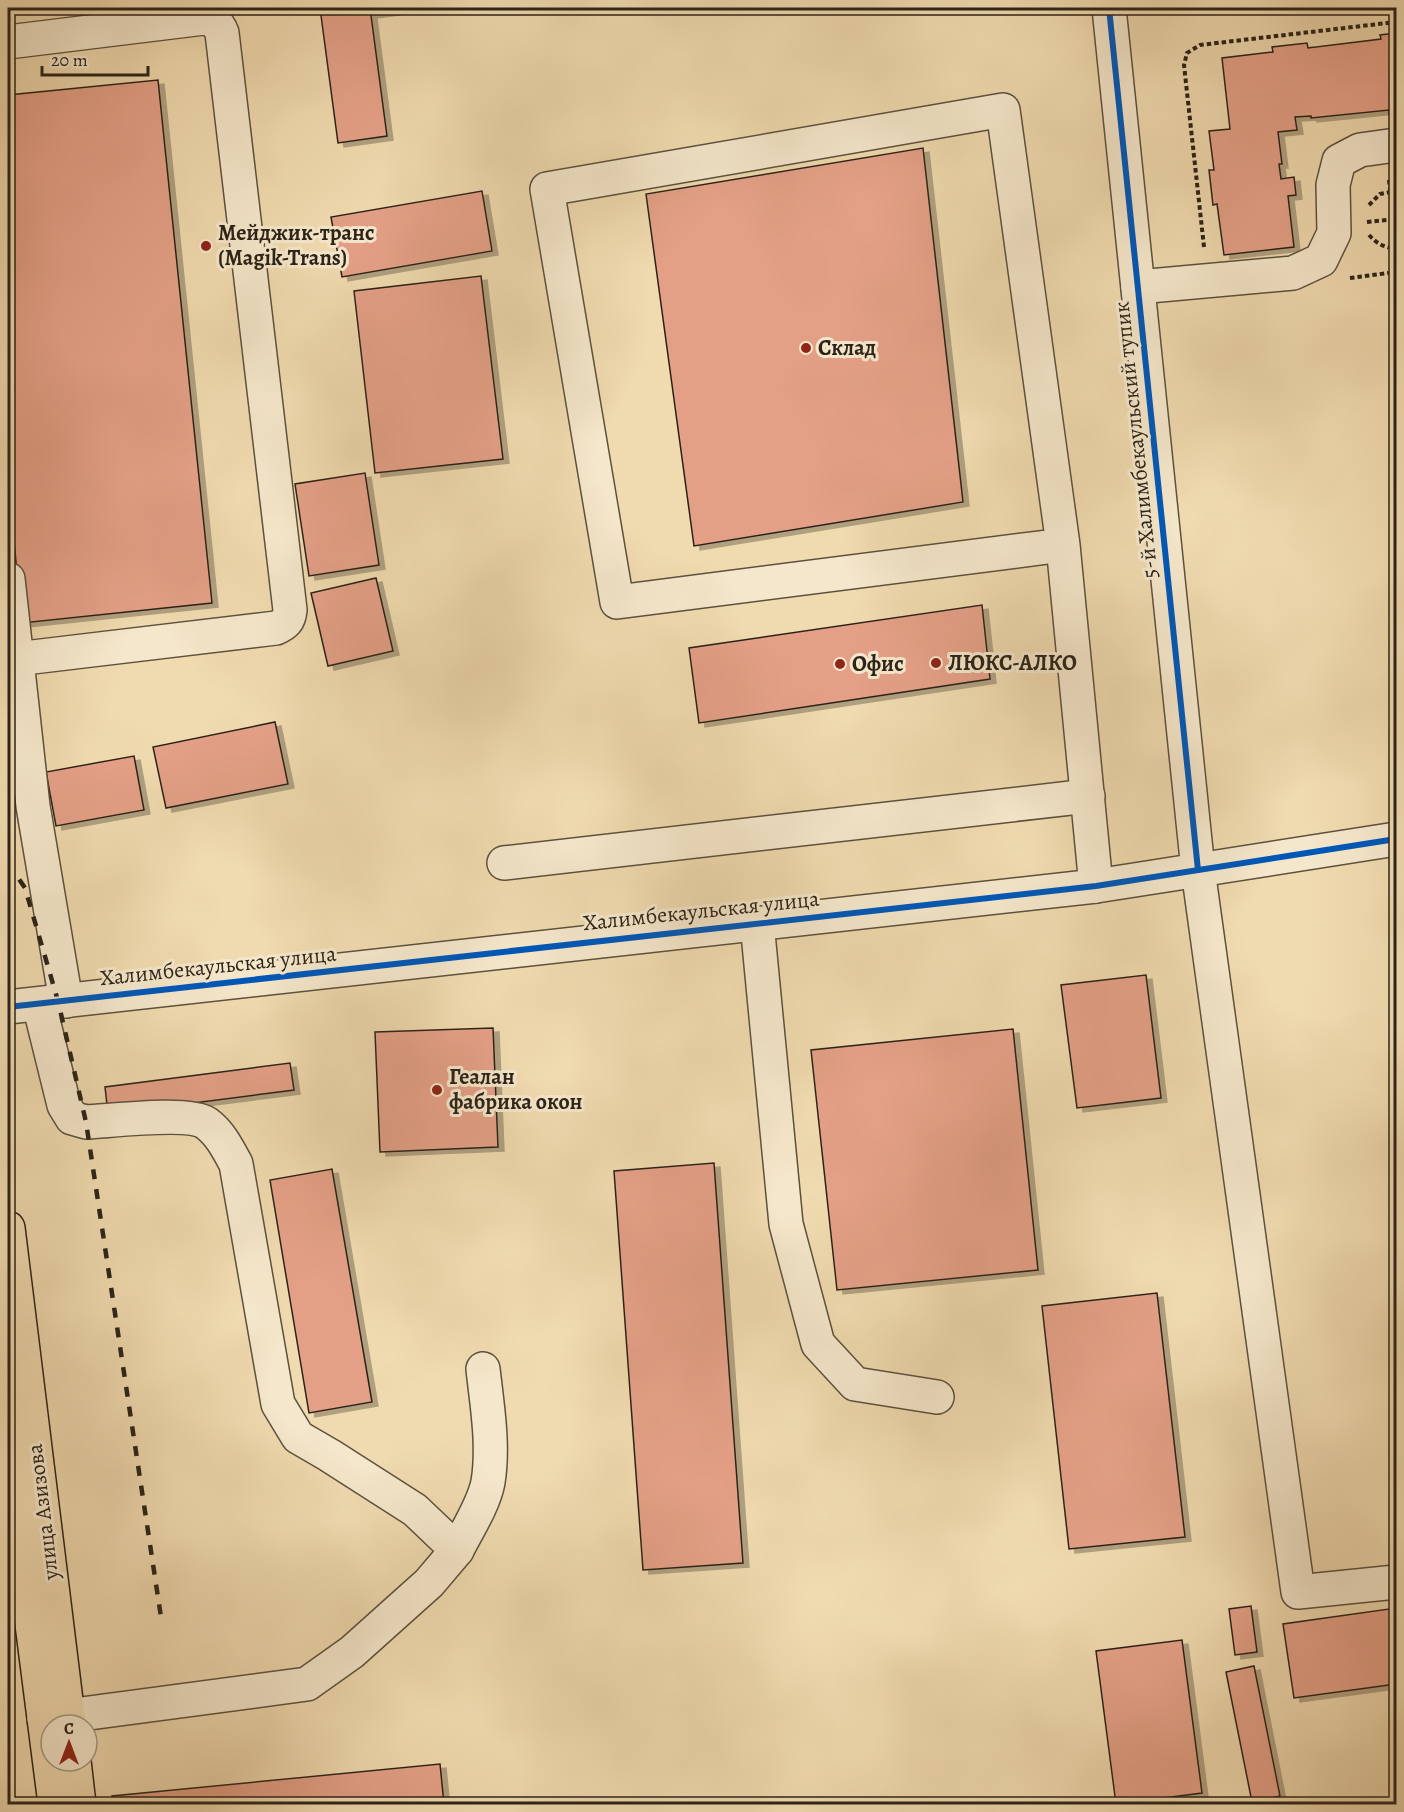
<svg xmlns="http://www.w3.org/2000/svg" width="1404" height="1812" font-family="Alegreya,serif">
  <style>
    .building { fill: #e4a087; stroke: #2b2318; stroke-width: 1.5; filter: url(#shadow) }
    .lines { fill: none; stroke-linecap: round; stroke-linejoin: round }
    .minor-casing { stroke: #5c513e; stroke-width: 36 }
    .major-casing { stroke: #2b2318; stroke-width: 36 }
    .path { stroke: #2b2318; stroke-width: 4; stroke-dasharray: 4.5 3; stroke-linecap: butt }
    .minor { stroke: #f5e7cb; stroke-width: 33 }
    .major { stroke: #f0daaf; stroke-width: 33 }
    .rail { stroke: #2b2318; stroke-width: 4.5; stroke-dasharray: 10 10; stroke-linecap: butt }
    .cycleway-casing { stroke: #f5e7cb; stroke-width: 10 }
    .cycleway { stroke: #0057b8; stroke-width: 6 }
    .poi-dot { fill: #8f2418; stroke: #f5e7cb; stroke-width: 2 }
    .labels { text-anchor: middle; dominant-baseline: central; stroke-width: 6; stroke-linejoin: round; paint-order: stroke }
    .poi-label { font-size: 22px; font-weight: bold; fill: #2b2318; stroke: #f5e7cb; text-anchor: start }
    .street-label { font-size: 22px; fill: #2b2318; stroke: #f5e7cb }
  </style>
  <defs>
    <filter id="shadow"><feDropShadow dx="6" dy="4" stdDeviation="0" flood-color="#0004"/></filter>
  </defs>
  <rect width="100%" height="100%" fill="#f0daaf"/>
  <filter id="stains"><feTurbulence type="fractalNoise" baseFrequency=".00333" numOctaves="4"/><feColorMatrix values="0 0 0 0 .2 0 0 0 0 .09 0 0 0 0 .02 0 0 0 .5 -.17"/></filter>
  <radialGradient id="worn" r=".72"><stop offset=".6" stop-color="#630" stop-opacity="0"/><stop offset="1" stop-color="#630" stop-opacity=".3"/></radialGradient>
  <!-- building -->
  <g class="building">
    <polygon points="320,8 370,8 387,136 338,143"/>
    <polygon points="370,8 416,8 371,14"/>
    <polygon points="1396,33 1396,119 1390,120 1389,110 1311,118 1311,116 1295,117 1297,130 1278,132 1282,164 1279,164 1281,179 1294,177 1296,195 1288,196 1294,247 1224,255 1217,204 1213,205 1209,170 1214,170 1209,131 1230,129 1222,58 1273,52 1272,47 1307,43 1308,48 1381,39 1380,35"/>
    <polygon points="158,80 212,603 22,623 8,480 8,95"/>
    <polygon points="923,148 963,502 694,546 646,194"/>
    <polygon points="482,191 492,251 342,277 331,217"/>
    <polygon points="481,276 503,459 375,473 354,291"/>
    <polygon points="365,473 379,565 309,576 295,484"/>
    <polygon points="376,578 393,651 328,666 311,593"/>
    <polygon points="982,605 990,679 699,723 689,648"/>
    <polygon points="275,722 288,784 166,808 153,747"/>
    <polygon points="134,756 144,810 56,826 46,772"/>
    <polygon points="1146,975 1161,1098 1077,1108 1061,985"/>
    <polygon points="493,1028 498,1147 380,1152 375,1032"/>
    <polygon points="1013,1029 1038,1270 837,1290 811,1050"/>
    <polygon points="290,1063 294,1090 108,1114 105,1087"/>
    <polygon points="714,1163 743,1563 643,1570 614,1171"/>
    <polygon points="332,1169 372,1402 309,1413 270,1180"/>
    <polygon points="1157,1293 1185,1537 1069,1549 1042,1306"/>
    <polygon points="1251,1606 1257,1652 1235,1655 1229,1609"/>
    <polygon points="1396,1608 1396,1684 1294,1698 1283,1624"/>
    <polygon points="1182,1640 1202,1793 1116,1804 1096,1651"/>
    <polygon points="1254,1666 1280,1796 1252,1802 1226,1672"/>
    <polygon points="440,1764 444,1804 113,1804 112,1796"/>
  </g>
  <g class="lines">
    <!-- minor casing -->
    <g class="minor-casing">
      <g id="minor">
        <polyline points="1109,8 1198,870 1298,1592 1396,1582"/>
        <path d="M8,42L204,18C214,20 218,23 222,33L290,610C289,621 285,624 276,628L16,659"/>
        <polyline points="1138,287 1293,273 1321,260 1334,233 1333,185 1339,161 1360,150 1396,145"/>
        <polyline points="1063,545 617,602 547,189 1003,110 1063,545 1096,886"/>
        <polyline points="8,579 33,806 66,1001"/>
        <polyline points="504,863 1088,796"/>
        <polyline points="757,923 786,1224 818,1344 855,1384 937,1397"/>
        <path d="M39,1004L64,1105L72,1118L86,1122C110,1121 188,1111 206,1123C220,1133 228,1149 236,1164L278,1404L298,1437L329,1455L415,1510L457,1550L429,1583L352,1652L307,1684L44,1719"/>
        <polyline points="8,1007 1096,886 1396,839"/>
        <path d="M457,1550C467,1530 484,1504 488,1482C494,1445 487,1405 483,1369"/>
      </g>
    </g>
    <!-- major casing -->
    <g class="major-casing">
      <g id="major">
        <polyline points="8,1228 69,1725"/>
        <polyline points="8,1436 55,1804"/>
        <polyline points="74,1761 79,1804"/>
      </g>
    </g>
    <!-- path -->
    <g class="path">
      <polyline points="1389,180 1396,241"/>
      <polyline points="1369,205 1380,194 1396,191"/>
      <polyline points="1367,222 1396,219"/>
      <path d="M1369,235C1377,244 1384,247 1396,249"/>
      <polyline points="1204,247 1184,65 1187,53 1200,45 1396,22"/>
      <polyline points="1350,278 1396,272"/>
    </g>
    <!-- minor -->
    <use href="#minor" class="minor"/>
    <!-- major -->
    <use href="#major" class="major"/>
    <!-- rail -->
    <polyline class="rail" points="8,863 25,888 58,1001 86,1122 161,1617"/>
    <!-- cycleway casing -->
    <g class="cycleway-casing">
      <g id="cycleway">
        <polyline points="1109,8 1198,870"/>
        <polyline points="8,1007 1096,886 1396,839"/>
      </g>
    </g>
    <!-- cycleway -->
    <use href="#cycleway" class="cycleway"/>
  </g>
  <!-- markers -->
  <g class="poi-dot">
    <circle cx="206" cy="246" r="6"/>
    <circle cx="806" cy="348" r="6"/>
    <circle cx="936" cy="663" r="6"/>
    <circle cx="840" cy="664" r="6"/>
    <circle cx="437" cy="1090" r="6"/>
  </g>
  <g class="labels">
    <!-- poi labels -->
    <g class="poi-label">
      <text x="218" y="233">Мейджик-транс<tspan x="218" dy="25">(Magik-Trans)</tspan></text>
      <text x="818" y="348">Склад</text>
      <text x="948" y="663">ЛЮКС-АЛКО</text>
      <text x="852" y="664">Офис</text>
      <text x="449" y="1077">Геалан<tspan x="449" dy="25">фабрика окон</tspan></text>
    </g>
    <!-- street labels -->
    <g class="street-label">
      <text transform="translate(1136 440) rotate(-96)">5-й Халимбекаульский тупик</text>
      <text transform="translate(701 911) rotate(-6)">Халимбекаульская улица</text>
      <text transform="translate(218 966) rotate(-6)">Халимбекаульская улица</text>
      <text transform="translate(43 1512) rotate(-97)">улица Азизова</text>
    </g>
  </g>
  <!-- margin -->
  <rect width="1404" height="1812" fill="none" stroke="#f0daaf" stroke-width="30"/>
  <rect x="9" y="9" width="1386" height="1794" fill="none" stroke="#2b2318" stroke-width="3"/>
  <rect x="15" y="15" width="1374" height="1782" fill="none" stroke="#2b2318" stroke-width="1.5"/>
  <!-- north arrow -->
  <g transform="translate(69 1743)"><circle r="28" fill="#f5e7cb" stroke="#a49983" stroke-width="1.5"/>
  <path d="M0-4.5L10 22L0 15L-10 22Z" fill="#8f2418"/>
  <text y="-9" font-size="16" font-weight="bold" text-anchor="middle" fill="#2b2318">С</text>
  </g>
  <!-- scale -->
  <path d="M42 66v9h106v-9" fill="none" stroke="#2b2318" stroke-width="3"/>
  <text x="51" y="66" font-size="18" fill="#2b2318" stroke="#f5e7cb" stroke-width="4.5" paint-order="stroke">20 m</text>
  <rect width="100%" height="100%" filter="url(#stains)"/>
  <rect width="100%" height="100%" fill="url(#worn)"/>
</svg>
